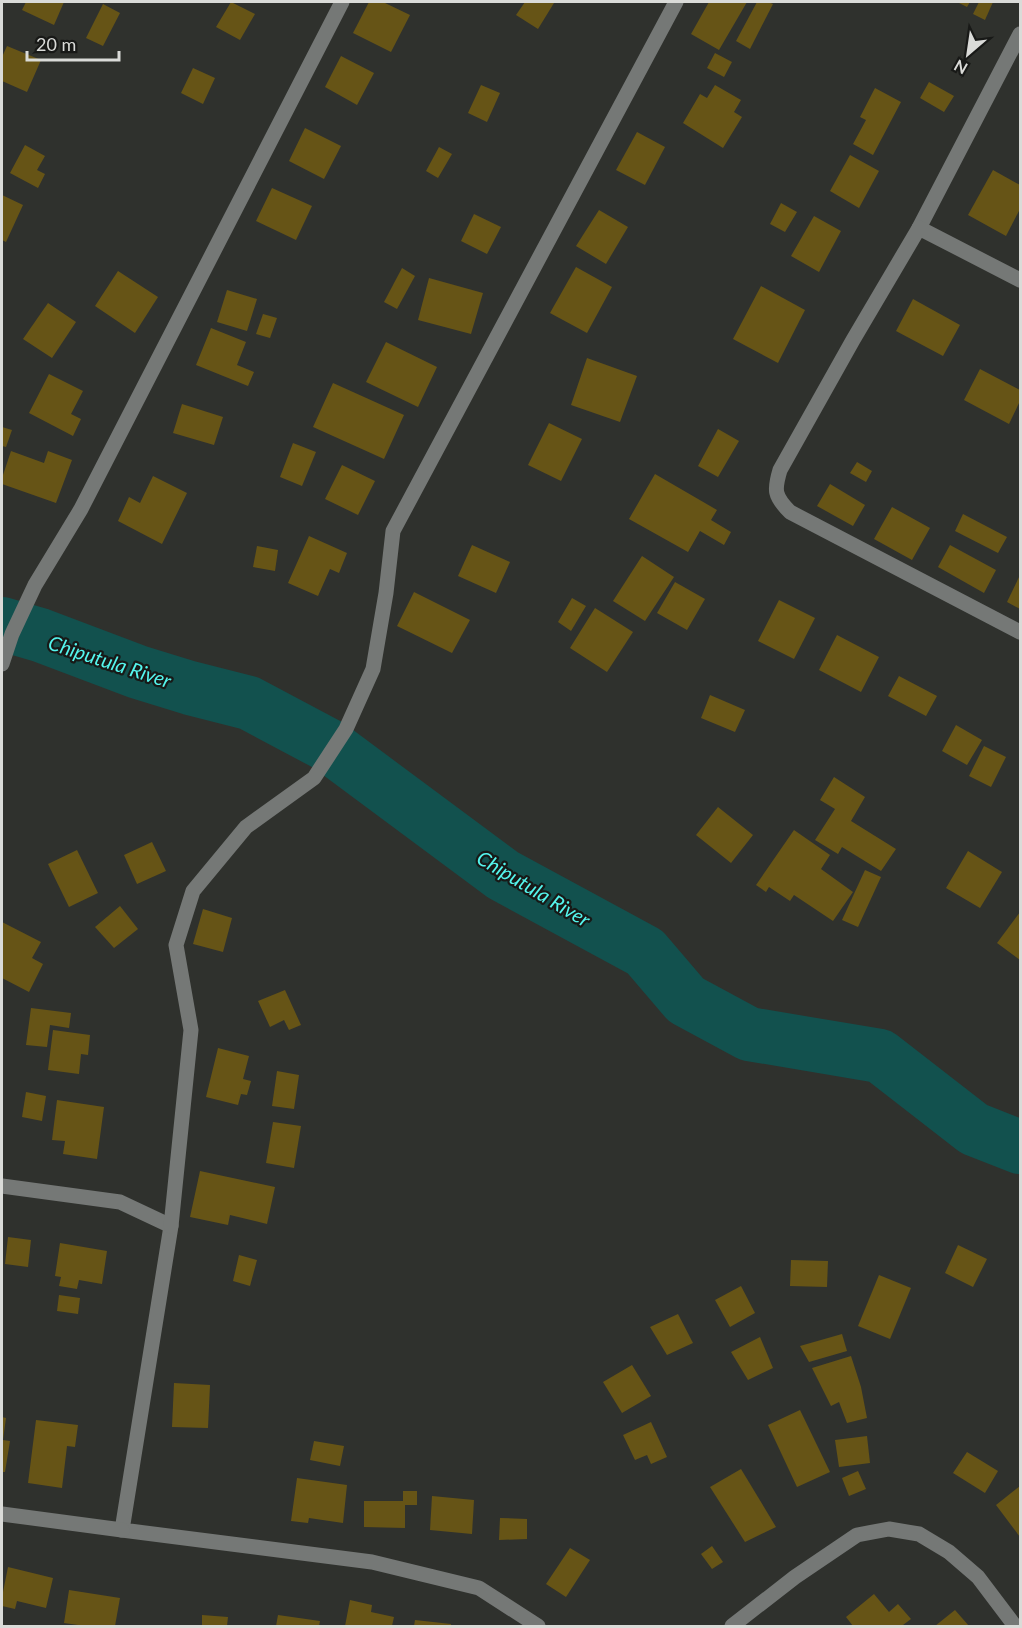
<svg xmlns="http://www.w3.org/2000/svg" width="1022" height="1628" font-family="Lato,sans-serif">
  <style>
    .lines { fill: none; stroke-linecap: round; stroke-linejoin: round }
    .river { stroke: #12514e; stroke-width: 54 }
    .building { fill: #665416 }
    .minor { stroke: #757876; stroke-width: 15 }
    .labels { text-anchor: middle; dominant-baseline: central; stroke-width: 4.5; stroke-linejoin: round; paint-order: stroke }
    .water-label { font-size: 20px; font-style: italic; fill: #54f5ed; stroke: #181917 }
  </style>
  <rect width="100%" height="100%" fill="#2f312d"/>
  <g class="lines">
    <!-- river -->
    <polyline class="river" points="2,624 40,635 138,672 190,688 249,703 328,745 503,875 645,952 686,1000 749,1034 880,1056 974,1129 1020,1147"/>
  </g>
  <!-- building -->
  <g class="building">
    <polygon points="26,2 64,2 54,25 22,10"/>
    <polygon points="231,2 255,14 240,40 216,27"/>
    <polygon points="369,2 383,2 410,15 391,52 353,33"/>
    <polygon points="525,2 552,2 554,3 538,29 516,15"/>
    <polygon points="709,2 747,2 719,50 691,34"/>
    <polygon points="757,2 768,2 773,4 750,49 736,41"/>
    <polygon points="957,2 970,2 967,7"/>
    <polygon points="979,2 993,2 985,20 973,14"/>
    <polygon points="103,4 120,13 103,46 86,38"/>
    <polygon points="7,46 41,60 27,92 2,81 2,57"/>
    <polygon points="715,53 732,62 724,77 707,68"/>
    <polygon points="341,56 374,73 357,105 325,87"/>
    <polygon points="193,68 215,78 203,104 181,93"/>
    <polygon points="929,82 954,96 944,112 920,98"/>
    <polygon points="481,85 500,93 487,122 468,113"/>
    <polygon points="715,85 741,100 734,112 742,117 723,148 683,123 700,94 707,98"/>
    <polygon points="875,88 901,102 873,155 853,144 866,120 860,117"/>
    <polygon points="305,128 341,146 324,179 289,161"/>
    <polygon points="637,132 665,147 645,185 616,170"/>
    <polygon points="25,145 45,156 37,170 45,174 38,188 10,173"/>
    <polygon points="439,147 452,154 438,178 426,171"/>
    <polygon points="850,155 879,171 859,208 830,191"/>
    <polygon points="993,170 1020,185 1020,209 1006,236 968,215"/>
    <polygon points="272,188 312,206 296,240 256,221"/>
    <polygon points="2,195 23,205 6,242 2,240"/>
    <polygon points="781,203 797,212 785,232 770,224"/>
    <polygon points="599,210 628,227 606,264 576,246"/>
    <polygon points="474,214 501,227 487,254 461,241"/>
    <polygon points="814,216 841,231 819,272 791,256"/>
    <polygon points="576,267 612,287 587,333 550,313"/>
    <polygon points="402,268 415,276 397,309 384,302"/>
    <polygon points="118,271 158,297 135,333 95,306"/>
    <polygon points="429,278 483,293 471,334 418,320"/>
    <polygon points="761,286 805,310 778,363 733,339"/>
    <polygon points="227,290 257,299 247,331 217,322"/>
    <polygon points="913,299 960,325 943,356 896,331"/>
    <polygon points="48,303 76,322 52,358 23,339"/>
    <polygon points="263,314 277,318 270,338 256,334"/>
    <polygon points="211,328 246,342 237,365 254,372 248,386 196,365"/>
    <polygon points="386,342 437,367 418,407 366,382"/>
    <polygon points="587,358 637,376 620,422 571,405"/>
    <polygon points="980,369 1020,390 1020,401 1009,424 964,400"/>
    <polygon points="49,374 83,391 71,414 81,419 73,436 29,413"/>
    <polygon points="333,383 404,415 384,459 313,427"/>
    <polygon points="182,404 223,417 214,445 173,433"/>
    <polygon points="549,423 582,439 561,481 528,465"/>
    <polygon points="2,427 12,430 6,447 2,446"/>
    <polygon points="718,429 739,441 718,477 698,466"/>
    <polygon points="293,443 316,452 302,486 280,477"/>
    <polygon points="11,451 44,463 48,451 72,460 56,503 2,484 2,478"/>
    <polygon points="857,462 872,471 866,482 850,473"/>
    <polygon points="342,465 375,481 358,515 325,499"/>
    <polygon points="655,474 717,510 711,520 731,532 724,545 700,531 688,552 629,519"/>
    <polygon points="153,476 187,493 162,544 118,521 129,497 140,503"/>
    <polygon points="830,484 865,505 853,526 817,506"/>
    <polygon points="892,507 930,528 912,560 874,539"/>
    <polygon points="963,514 1007,537 998,553 955,531"/>
    <polygon points="309,536 347,553 339,573 330,569 318,596 288,583"/>
    <polygon points="472,545 510,562 496,593 458,576"/>
    <polygon points="950,545 996,570 984,593 938,567"/>
    <polygon points="257,546 278,550 275,571 253,567"/>
    <polygon points="642,556 674,577 645,621 613,601"/>
    <polygon points="1020,575 1020,609 1007,602"/>
    <polygon points="675,582 705,599 687,630 657,613"/>
    <polygon points="414,592 470,620 452,653 397,626"/>
    <polygon points="572,598 586,606 571,631 558,622"/>
    <polygon points="779,600 815,618 794,659 758,641"/>
    <polygon points="595,608 633,632 607,672 570,648"/>
    <polygon points="837,635 879,657 861,692 819,670"/>
    <polygon points="899,676 937,696 926,716 888,696"/>
    <polygon points="710,695 745,710 735,732 701,718"/>
    <polygon points="956,725 982,740 967,765 942,751"/>
    <polygon points="984,746 1006,757 991,787 969,776"/>
    <polygon points="834,777 865,797 851,821 896,849 881,871 842,847 838,854 815,840 835,809 820,800"/>
    <polygon points="718,807 753,835 731,863 696,835"/>
    <polygon points="794,830 830,855 821,869 853,892 833,921 794,895 790,901 769,887 766,892 756,885"/>
    <polygon points="152,842 166,871 137,884 124,855"/>
    <polygon points="77,850 98,893 69,907 48,864"/>
    <polygon points="968,851 1002,872 980,908 946,888"/>
    <polygon points="865,870 881,877 858,927 842,920"/>
    <polygon points="120,906 138,929 114,948 95,927"/>
    <polygon points="203,909 232,918 223,952 193,944"/>
    <polygon points="1020,912 1020,960 997,943"/>
    <polygon points="2,922 41,942 32,958 43,964 29,992 2,978"/>
    <polygon points="285,990 301,1025 289,1030 284,1020 270,1027 258,1001"/>
    <polygon points="31,1008 71,1013 69,1028 50,1025 47,1047 26,1045"/>
    <polygon points="53,1030 90,1035 88,1055 81,1054 79,1074 48,1070"/>
    <polygon points="218,1048 249,1056 243,1079 251,1081 247,1095 241,1094 238,1105 206,1097"/>
    <polygon points="277,1071 299,1075 294,1109 272,1106"/>
    <polygon points="26,1092 46,1096 42,1121 22,1117"/>
    <polygon points="57,1100 104,1107 97,1159 63,1154 65,1141 52,1140"/>
    <polygon points="273,1122 301,1126 294,1168 266,1163"/>
    <polygon points="200,1171 275,1187 267,1224 230,1215 228,1225 190,1217"/>
    <polygon points="8,1237 31,1240 28,1267 5,1264"/>
    <polygon points="60,1243 107,1251 102,1284 79,1280 77,1289 59,1286 61,1277 55,1276"/>
    <polygon points="958,1245 987,1259 973,1287 945,1273"/>
    <polygon points="239,1255 257,1260 250,1286 233,1281"/>
    <polygon points="791,1260 828,1261 827,1287 790,1286"/>
    <polygon points="879,1275 911,1288 890,1339 858,1326"/>
    <polygon points="741,1286 755,1313 730,1327 715,1300"/>
    <polygon points="59,1295 80,1298 78,1314 57,1311"/>
    <polygon points="678,1314 693,1343 667,1355 650,1327"/>
    <polygon points="842,1334 847,1351 809,1362 800,1346"/>
    <polygon points="760,1337 773,1368 748,1380 731,1352"/>
    <polygon points="851,1356 861,1387 867,1418 847,1423 839,1402 831,1406 812,1368"/>
    <polygon points="632,1365 651,1396 622,1413 603,1382"/>
    <polygon points="174,1383 210,1385 208,1428 172,1427"/>
    <polygon points="800,1410 830,1472 797,1487 768,1425"/>
    <polygon points="2,1417 6,1418 3,1440 10,1441 5,1472 2,1472"/>
    <polygon points="36,1420 78,1425 75,1447 67,1446 62,1488 28,1483"/>
    <polygon points="651,1422 667,1457 651,1464 647,1455 635,1460 623,1435"/>
    <polygon points="867,1436 870,1463 839,1467 835,1440"/>
    <polygon points="314,1441 344,1446 340,1466 310,1460"/>
    <polygon points="967,1452 998,1471 985,1493 953,1473"/>
    <polygon points="741,1469 776,1527 745,1542 710,1487"/>
    <polygon points="858,1471 866,1489 849,1496 842,1478"/>
    <polygon points="297,1478 347,1485 343,1523 309,1518 308,1523 291,1521"/>
    <polygon points="1020,1486 1020,1537 996,1505"/>
    <polygon points="403,1491 417,1491 417,1505 405,1505 405,1528 364,1527 364,1501 403,1501"/>
    <polygon points="432,1496 474,1500 472,1534 430,1530"/>
    <polygon points="500,1518 527,1519 527,1539 499,1540"/>
    <polygon points="712,1546 723,1562 712,1569 701,1554"/>
    <polygon points="570,1548 590,1560 566,1597 546,1584"/>
    <polygon points="8,1567 53,1578 46,1608 17,1601 15,1609 2,1606 2,1597"/>
    <polygon points="69,1590 120,1598 115,1626 85,1626 64,1623"/>
    <polygon points="874,1594 889,1612 898,1604 911,1619 903,1625 904,1626 853,1626 846,1617"/>
    <polygon points="350,1600 372,1605 371,1612 394,1617 392,1626 345,1626"/>
    <polygon points="955,1610 969,1626 935,1626"/>
    <polygon points="202,1615 228,1617 227,1626 202,1626"/>
    <polygon points="278,1615 320,1621 319,1626 276,1626"/>
    <polygon points="415,1620 451,1624 451,1626 414,1626"/>
  </g>
  <g class="lines">
    <!-- minor -->
    <g class="minor">
      <polyline points="919,228 1020,34"/>
      <path d="M1020,280L919,228L853,340L780,470C774,490 774,496 790,512L1020,632"/>
      <polyline points="2,664 12,634 35,585 81,509 342,2"/>
      <polyline points="2,1186 120,1202 171,1226 122,1530 372,1562 479,1588 538,1626"/>
      <polyline points="171,1226 191,1030 176,945 193,891 246,827 314,778 346,729 373,669 386,593 393,531 676,2"/>
      <polyline points="2,1514 122,1530"/>
      <polyline points="732,1626 795,1577 857,1535 889,1529 919,1534 949,1552 978,1577 1015,1626"/>
    </g>
  </g>
  <g class="labels">
    <!-- water labels -->
    <g class="water-label">
      <text transform="translate(110 661) rotate(18)">Chiputula River</text>
      <text transform="translate(534 888) rotate(31)">Chiputula River</text>
    </g>
  </g>
  <!-- border -->
  <rect width="1022" height="1628" fill="none" stroke="#dadbd8" stroke-width="6"/>
  <!-- north arrow -->
  <g transform="translate(968 54) rotate(209)" stroke="#181917" stroke-width="4.5" paint-order="stroke">
  <path d="M0-4.5L10 22L0 15L-10 22Z" fill="#dadbd8"/>
  <text y="-9" font-size="16" font-weight="bold" text-anchor="middle" fill="#dadbd8">N</text>
  </g>
  <!-- scale -->
  <path d="M27 51v9h92v-9" fill="none" stroke="#dadbd8" stroke-width="3"/>
  <text x="36" y="51" font-size="18" fill="#dadbd8" stroke="#181917" stroke-width="4.5" paint-order="stroke">20 m</text>
</svg>
